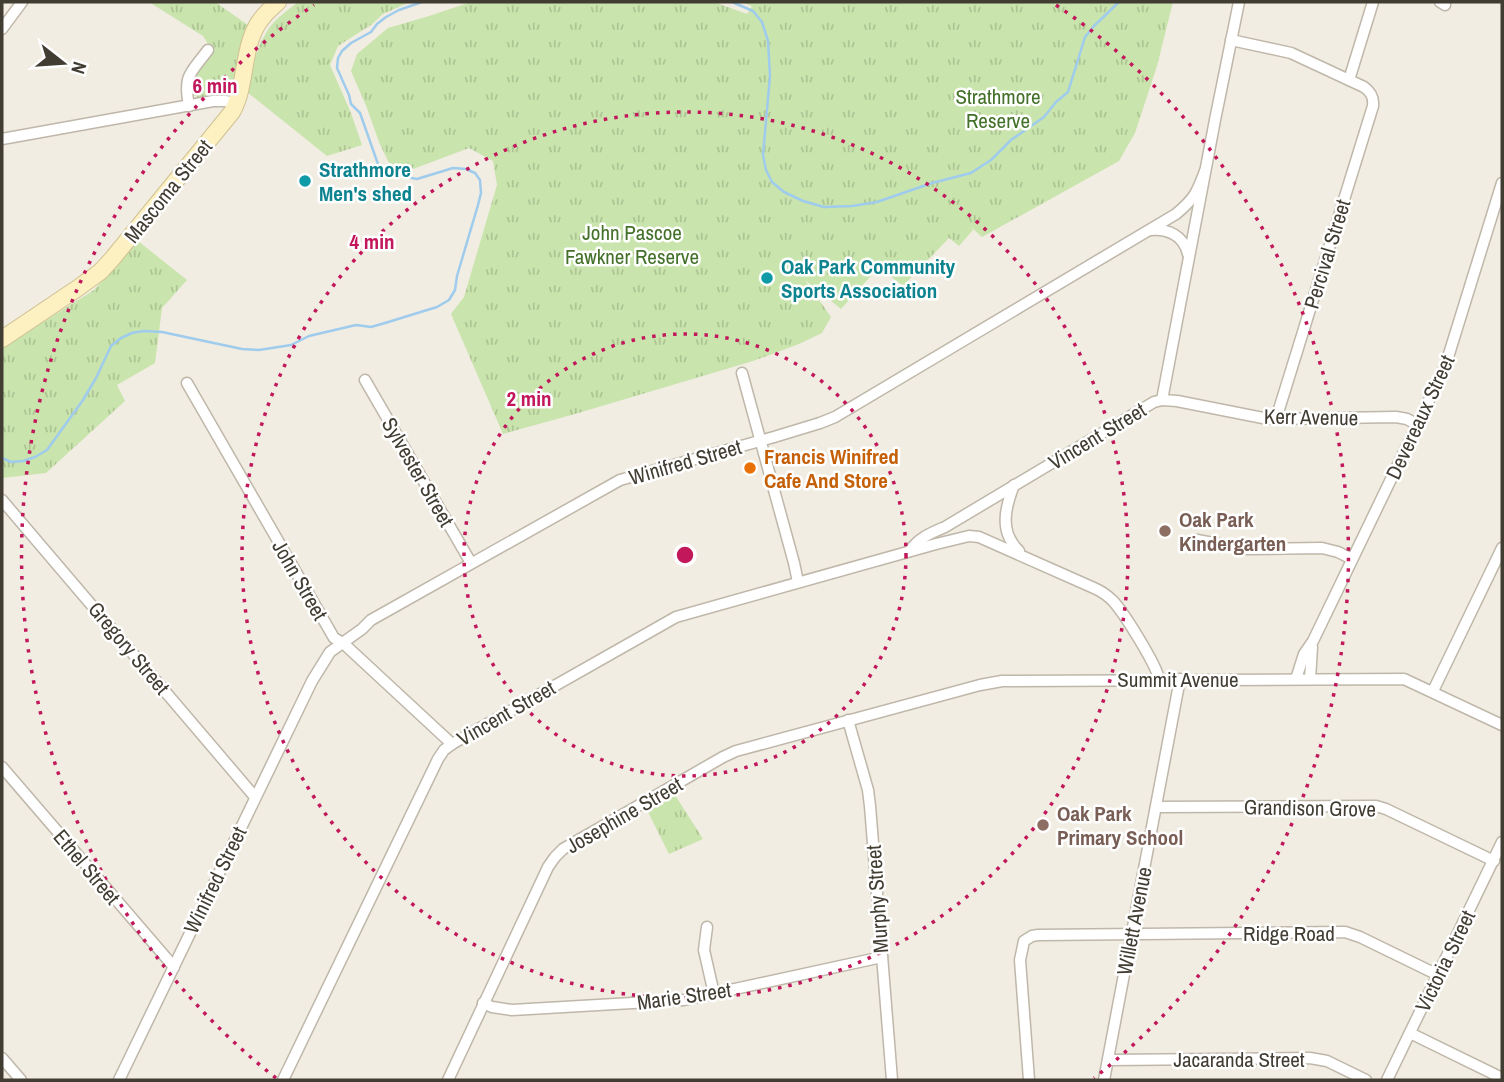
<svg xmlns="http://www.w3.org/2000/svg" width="1504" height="1082" font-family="'Archivo Narrow',sans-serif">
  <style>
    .park { fill: url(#park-tufts) }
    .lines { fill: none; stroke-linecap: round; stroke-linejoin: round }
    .stream { stroke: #9fcbed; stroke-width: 2.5 }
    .street-casing { stroke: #bfb7a9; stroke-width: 13 }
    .secondary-casing { stroke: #d0c193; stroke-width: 18 }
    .street { stroke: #fff; stroke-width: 10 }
    .secondary { stroke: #fdf0c1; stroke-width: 16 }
    .ring { fill: none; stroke: #c2185b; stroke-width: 3.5; stroke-dasharray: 3.5 7 }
    .culture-dot { fill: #0f9aa8; stroke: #fff; stroke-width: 2.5 }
    .food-dot { fill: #e8710a; stroke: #fff; stroke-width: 2.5 }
    .education-dot { fill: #8d6e63; stroke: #fff; stroke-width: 2.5 }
    .labels { text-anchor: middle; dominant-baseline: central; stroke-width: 5; stroke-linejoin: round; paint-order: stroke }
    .park-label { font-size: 21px; fill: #437129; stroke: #fff }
    .culture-label { font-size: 21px; font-weight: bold; fill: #0d838f; stroke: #fff; text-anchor: start }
    .street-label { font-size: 21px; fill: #423d33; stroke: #fff }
    .food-label { font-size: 21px; font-weight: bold; fill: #c56008; stroke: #fff; text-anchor: start }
    .education-label { font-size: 21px; font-weight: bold; fill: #785e54; stroke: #fff; text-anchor: start }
    .centre { fill: #c2185b; stroke: #fff; stroke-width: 3.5 }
    .ring-label { font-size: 21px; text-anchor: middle; font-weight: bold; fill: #c2185b; stroke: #fff; stroke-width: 5; stroke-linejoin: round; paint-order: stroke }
  </style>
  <defs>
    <pattern id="park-tufts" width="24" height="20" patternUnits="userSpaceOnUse" patternTransform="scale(1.75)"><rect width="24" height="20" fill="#c9e4ac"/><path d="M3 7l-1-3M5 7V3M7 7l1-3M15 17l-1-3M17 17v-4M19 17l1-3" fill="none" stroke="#aec494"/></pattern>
  </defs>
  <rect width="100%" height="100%" fill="#f1ede2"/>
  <!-- park -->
  <g class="park">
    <polygon points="149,2 215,2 248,25 236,81 233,87 225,93 200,98 193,95 190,91 191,80 212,50 203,36"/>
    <path d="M298,2H410L383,14L371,25L338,46L330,65L351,113L362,145L327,156L247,92C252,73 255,50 266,33C273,20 287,11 298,2Z"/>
    <polygon points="471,2 714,2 747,14 752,6 741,2 1173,2 1157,66 1135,133 1119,161 982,237 971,227 973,230 959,246 949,238 903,286 879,267 841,309 805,280 831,317 822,333 799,344 753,361 575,414 503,434 451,314 464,297 497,185 493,161 469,148 413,169 389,163 379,142 367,108 351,71 357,54 388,28 429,16"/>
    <polygon points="138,241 187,280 162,308 155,363 117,385 125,401 46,473 2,478 2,348 94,290"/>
    <polygon points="675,795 703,839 669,854 647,810"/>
  </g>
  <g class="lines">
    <!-- stream -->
    <g class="stream">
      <polyline points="732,2 753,11 762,22 768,41 770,76 763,155 766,170 772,182 784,192 803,201 824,207 852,206 877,202 932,183 971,173 991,160 1011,140 1044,117 1056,102 1068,92 1085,37 1094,26 1119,2"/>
      <polyline points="2,458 11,462 23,461 35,457 47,450 83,400 96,378 111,346 121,338 132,333 144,331 162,332 242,349 259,350 291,345 309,336 356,325 371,327 385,323 437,307 449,300 455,290 457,276 478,205 481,193 480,180 475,173 466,169 453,168 417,179 387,173 379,167 360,113 351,104 349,95 337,68 338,58 342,51 351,43 371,32 377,24 386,17 399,10 422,2"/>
    </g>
    <!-- street casing -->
    <g class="street-casing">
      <g id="street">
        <polyline points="1440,2 1445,5"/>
        <polyline points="2,29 22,2"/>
        <path d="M1231,40L1291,53L1364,87C1371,92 1374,97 1373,106L1276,419"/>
        <polyline points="1349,80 1373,2"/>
        <path d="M189,106C183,75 190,74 208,50"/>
        <polyline points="2,139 213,101 225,101 237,103"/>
        <path d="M1150,230C1168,228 1184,236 1188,254"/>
        <polyline points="742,373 794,563 798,582"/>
        <polyline points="365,380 471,563"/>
        <polyline points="187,383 334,638 343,643 452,744"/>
        <polyline points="1162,400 1215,120 1239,2"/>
        <path d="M1014,485C1005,508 999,532 1019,551"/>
        <polyline points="2,500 255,797"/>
        <polyline points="1197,540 1246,549 1322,548 1338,552 1352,559"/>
        <path d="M910,551C918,538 931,533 945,527L1154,402L1162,400L1177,401L1263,418L1276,419L1396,417L1407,419L1418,425"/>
        <polyline points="1296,679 1304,654 1313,641 1445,367 1502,183"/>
        <polyline points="1310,679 1312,647"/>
        <polyline points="1433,691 1502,548"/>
        <polyline points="848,720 868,790 870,806 892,1080"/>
        <polyline points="2,767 174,967"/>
        <polyline points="1156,807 1376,806 1386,809 1494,861"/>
        <polyline points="707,927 704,950 714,994"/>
        <polyline points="483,1003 492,1007 512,1010 684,1000 882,957"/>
        <polyline points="1410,1033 1502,1078"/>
        <polyline points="2,1058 21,1080"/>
        <polyline points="1108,1060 1310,1058 1327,1061 1366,1080"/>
        <path d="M119,1080L312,681L330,652L362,629L371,620L620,480L774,437L820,423L835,417L1176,214C1194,199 1197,193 1205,171"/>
        <path d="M283,1080L438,759L444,750L452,744L676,617L936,544L969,536L979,537L1094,588C1101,591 1107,595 1113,601C1124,613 1156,664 1159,679"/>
        <polyline points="448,1080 548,867 555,857 563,849 723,757 736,751 980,685 1002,681 1404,679 1502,725"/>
        <polyline points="1029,1080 1020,960 1024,941 1032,936 1038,935 1345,932 1360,937 1438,975"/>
        <polyline points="1104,1080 1180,679"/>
        <polyline points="1387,1080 1502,842"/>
      </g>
    </g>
    <!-- secondary casing -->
    <g class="secondary-casing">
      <path id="secondary" d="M2,339L75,290L100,272L112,259L232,112C246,87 242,57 254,31C259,19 269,10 278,2"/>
    </g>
    <!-- street -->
    <use href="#street" class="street"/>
    <!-- secondary -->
    <use href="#secondary" class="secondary"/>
  </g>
  <!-- distance rings -->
  <g class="ring">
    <circle cx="685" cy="555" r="221"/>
    <circle cx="685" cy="555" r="443"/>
    <path d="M276 1078A664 664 0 0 1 314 5M1056 5A664 664 0 0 1 1094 1078"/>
  </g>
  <!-- markers -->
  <g class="culture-dot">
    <circle cx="305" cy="181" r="7"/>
    <circle cx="767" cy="278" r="7"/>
  </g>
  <circle class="food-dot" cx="750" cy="468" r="7"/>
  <g class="education-dot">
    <circle cx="1165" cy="531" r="7"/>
    <circle cx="1043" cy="825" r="7"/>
  </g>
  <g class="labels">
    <!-- park labels -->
    <g class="park-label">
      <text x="998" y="96">Strathmore<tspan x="998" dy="24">Reserve</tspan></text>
      <text x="632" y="232">John Pascoe<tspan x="632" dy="24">Fawkner Reserve</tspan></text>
    </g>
    <!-- culture labels -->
    <g class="culture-label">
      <text x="319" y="169">Strathmore<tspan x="319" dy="24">Men's shed</tspan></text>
      <text x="781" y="266">Oak Park Community<tspan x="781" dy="24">Sports Association</tspan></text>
    </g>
    <!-- street labels -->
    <g class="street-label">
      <text transform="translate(168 191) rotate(-51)">Mascoma Street</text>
      <text transform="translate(1327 254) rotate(-73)">Percival Street</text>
      <text transform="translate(1311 417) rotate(1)">Kerr Avenue</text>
      <text transform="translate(1420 417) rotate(-65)">Devereaux Street</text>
      <text transform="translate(1097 436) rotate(-31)">Vincent Street</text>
      <text transform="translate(685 462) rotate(-16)">Winifred Street</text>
      <text transform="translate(418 472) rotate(60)">Sylvester Street</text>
      <text transform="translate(300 580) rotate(60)">John Street</text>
      <text transform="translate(129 648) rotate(50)">Gregory Street</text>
      <text x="1178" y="679">Summit Avenue</text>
      <text transform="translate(506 713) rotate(-30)">Vincent Street</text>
      <text transform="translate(1310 808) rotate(1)">Grandison Grove</text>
      <text transform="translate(624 815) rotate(-30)">Josephine Street</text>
      <text transform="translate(87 867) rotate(50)">Ethel Street</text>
      <text transform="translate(215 880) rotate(-64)">Winifred Street</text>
      <text transform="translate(877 899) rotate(-94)">Murphy Street</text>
      <text transform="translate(1134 921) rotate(-79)">Willett Avenue</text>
      <text x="1289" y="933">Ridge Road</text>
      <text transform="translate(1445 961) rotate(-64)">Victoria Street</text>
      <text transform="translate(684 996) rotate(-8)">Marie Street</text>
      <text x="1239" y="1059">Jacaranda Street</text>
    </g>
    <!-- food labels -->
    <g class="food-label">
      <text x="764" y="456">Francis Winifred<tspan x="764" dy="24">Cafe And Store</tspan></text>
    </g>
    <!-- education labels -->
    <g class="education-label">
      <text x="1179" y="519">Oak Park<tspan x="1179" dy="24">Kindergarten</tspan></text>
      <text x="1057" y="813">Oak Park<tspan x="1057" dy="24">Primary School</tspan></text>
    </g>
  </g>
  <circle cx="685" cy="555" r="10" class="centre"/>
  <g class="ring-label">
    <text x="215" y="93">6 min</text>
    <text x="372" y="249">4 min</text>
    <text x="529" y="406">2 min</text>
  </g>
  <!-- border -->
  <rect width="1504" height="1082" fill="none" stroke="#423d33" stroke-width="7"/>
  <!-- north arrow -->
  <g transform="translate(63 63) rotate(107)" stroke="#ffffff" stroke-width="5" paint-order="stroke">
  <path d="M0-5L12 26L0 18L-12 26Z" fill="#423d33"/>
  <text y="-10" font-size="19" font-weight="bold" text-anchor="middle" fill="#423d33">N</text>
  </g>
</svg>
